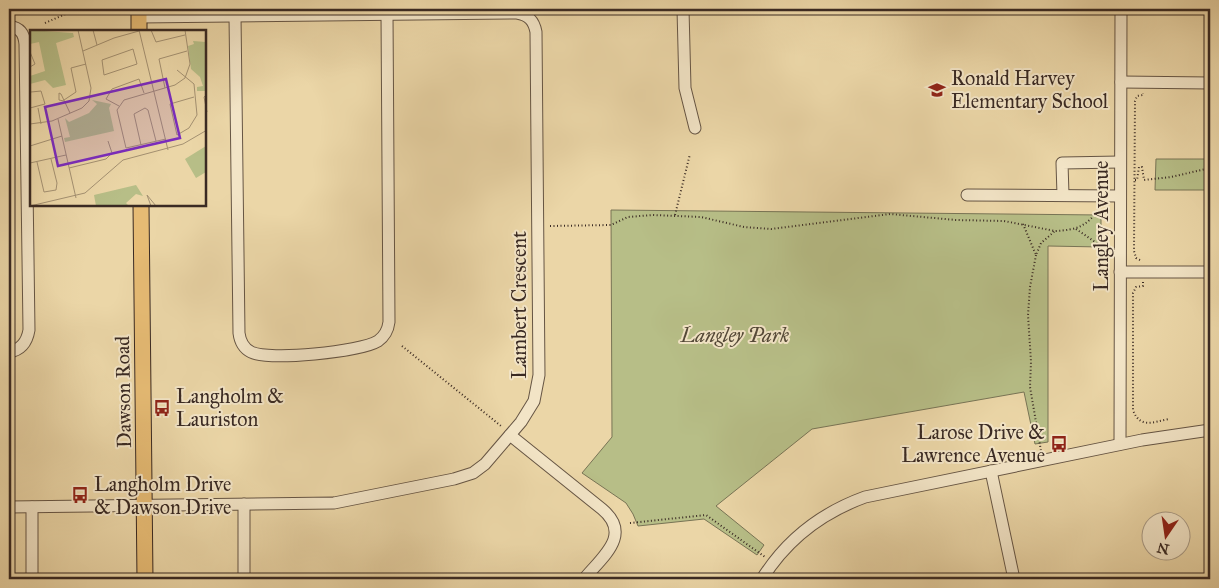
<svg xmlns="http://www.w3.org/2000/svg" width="1219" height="588" font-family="'IM FELL Great Primer',serif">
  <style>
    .green { fill: #b7be87; stroke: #787455 }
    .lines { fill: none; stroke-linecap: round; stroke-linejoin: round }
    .minor-casing { stroke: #654; stroke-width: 13 }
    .major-casing { stroke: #3a2a23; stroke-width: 17 }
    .path { stroke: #3a2a23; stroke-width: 2; stroke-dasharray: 1 2.5; stroke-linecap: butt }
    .minor { stroke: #f2e4c6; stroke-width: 11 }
    .major { stroke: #e6bb74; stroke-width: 15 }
    .labels { text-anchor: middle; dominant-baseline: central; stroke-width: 4; stroke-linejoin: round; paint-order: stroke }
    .poi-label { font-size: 20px; fill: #3a2a23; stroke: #f2e4c6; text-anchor: start }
    .street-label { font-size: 20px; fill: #3a2a23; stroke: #f2e4c6 }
    .park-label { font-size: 20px; font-style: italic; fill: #534837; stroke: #f2e4c6 }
    .inset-road { fill: none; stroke: #a49172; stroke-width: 1 }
    .view { fill: #7b2cbf; fill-opacity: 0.15; stroke: #7b2cbf; stroke-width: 2.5 }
    .inset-edge { fill: none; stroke: #3a2a23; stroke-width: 2.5 }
  </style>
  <rect width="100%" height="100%" fill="#ebd6a7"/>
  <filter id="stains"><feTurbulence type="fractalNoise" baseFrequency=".004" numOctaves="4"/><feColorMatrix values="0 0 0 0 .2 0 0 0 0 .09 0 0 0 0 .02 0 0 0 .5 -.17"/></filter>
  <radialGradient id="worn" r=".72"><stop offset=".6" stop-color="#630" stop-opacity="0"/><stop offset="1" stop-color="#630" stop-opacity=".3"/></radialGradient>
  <!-- green -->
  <g class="green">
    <polygon points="1156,159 1210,159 1210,190 1155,190"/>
    <polygon points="611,210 1101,215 1101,247 1048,246 1048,442 1035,444 1024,392 812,429 716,506 764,545 757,555 704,519 638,526 633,514 626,503 582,473 612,437"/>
  </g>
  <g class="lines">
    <!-- minor casing -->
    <g class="minor-casing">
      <g id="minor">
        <polyline points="683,9 685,88 695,128"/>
        <path d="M235,16L239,333C240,341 243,348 251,352C269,361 360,352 378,341C385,336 388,330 389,322L387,14"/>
        <path d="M9,26C20,28 24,33 25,44L29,330C27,342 21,350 9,352"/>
        <polyline points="1121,82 1210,83"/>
        <polyline points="967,195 1120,196"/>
        <polyline points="1063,195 1062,163 1120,162"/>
        <polyline points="1120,272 1210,272"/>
        <path d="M510,435L602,509C633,535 602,557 584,579"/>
        <polyline points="1120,444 1121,9"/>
        <polyline points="991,471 1014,579"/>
        <polyline points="244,504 244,579"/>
        <path d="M9,507L334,503L454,479L473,473L485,464L521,422L534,401L539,375L536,32C534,21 529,15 517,13L139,17"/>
        <polyline points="32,507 32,579"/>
        <path d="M762,579C787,539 821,513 865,497L1142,440L1210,430"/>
      </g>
    </g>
    <!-- major casing -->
    <g class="major-casing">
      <g id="major">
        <polyline points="139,9 139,31"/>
        <polyline points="141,205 145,579"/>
      </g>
    </g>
    <!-- path -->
    <g class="path">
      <polyline points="45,23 77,9"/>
      <polyline points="1135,180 1137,180 1139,167 1142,167 1144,180 1171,177 1210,168"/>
      <polyline points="675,215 690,154"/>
      <polyline points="1023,224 1036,255 1041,243 1055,231"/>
      <path d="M550,226L611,225L628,217L653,215L701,217L744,227L771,229L890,214L956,220L1004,221L1055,231C1077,230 1088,226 1100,207"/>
      <polyline points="1076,229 1098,244 1108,246"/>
      <polyline points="1036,255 1030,287 1028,315 1031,362 1030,387 1041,451"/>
      <polyline points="1140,260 1136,258 1134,251 1135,101 1137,96 1143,95 1143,93"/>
      <path d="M1143,282V286L1136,287L1133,293V410C1140,429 1153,422 1169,419"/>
      <polyline points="402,346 501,426"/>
      <polyline points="630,523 706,515 765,557"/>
    </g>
    <!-- minor -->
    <use href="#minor" class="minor"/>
    <!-- major -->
    <use href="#major" class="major"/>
  </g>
  <!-- icons -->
  <defs>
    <g id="school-bare" transform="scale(1.35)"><path d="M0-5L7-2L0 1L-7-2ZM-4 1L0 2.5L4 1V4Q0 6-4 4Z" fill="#8f2418" stroke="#f2e4c6" stroke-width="2.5" paint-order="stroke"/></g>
    <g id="bus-bare" transform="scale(1.35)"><path d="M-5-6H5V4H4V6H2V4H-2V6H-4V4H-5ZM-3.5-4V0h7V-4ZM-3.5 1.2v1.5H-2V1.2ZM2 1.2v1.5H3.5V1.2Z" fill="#8f2418" stroke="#f2e4c6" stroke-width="2.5" paint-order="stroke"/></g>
  </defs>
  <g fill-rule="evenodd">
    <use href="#school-bare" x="937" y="90"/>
    <use href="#bus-bare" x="162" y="408"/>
    <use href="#bus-bare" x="1059" y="444"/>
    <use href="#bus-bare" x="80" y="495"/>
  </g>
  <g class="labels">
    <!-- poi labels -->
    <g class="poi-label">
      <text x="951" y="78">Ronald Harvey<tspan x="951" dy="23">Elementary School</tspan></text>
      <text x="176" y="396">Langholm &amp;<tspan x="176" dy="23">Lauriston</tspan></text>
      <text x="1045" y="432" text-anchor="end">Larose Drive &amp;<tspan x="1045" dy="23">Lawrence Avenue</tspan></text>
      <text x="94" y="484">Langholm Drive<tspan x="94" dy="23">&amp; Dawson Drive</tspan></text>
    </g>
    <!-- street labels -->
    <g class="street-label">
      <text transform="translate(1101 226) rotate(-90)">Langley Avenue</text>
      <text transform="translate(519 305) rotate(-90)">Lambert Crescent</text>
      <text transform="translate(123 392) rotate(-91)">Dawson Road</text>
    </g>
    <!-- park labels -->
    <g class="park-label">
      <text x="735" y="335">Langley Park</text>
    </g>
  </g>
  <!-- overview -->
  <g transform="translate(30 30)">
    <rect width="176" height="176" fill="#ebd6a7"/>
    <path d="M0,0L43,3L44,7L26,13L36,55L23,58L15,50L0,54V46L15,41L9,12L0,14ZM163,11L176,12V61H167V57L173,56L170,47L161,39L158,16L164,14ZM62,70L81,74L79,78L84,101L35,112L34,108L40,107L35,88L39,92L59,83L67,74ZM176,116V142L166,148L155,129ZM106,155L113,166L106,164L96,173L99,176H66L64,165Z" fill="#b7be87"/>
    <path class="inset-road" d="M63,0L67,15M109,0L138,120M121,0L126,12L155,5M103,19L107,34L74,45L72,30ZM53,21L84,8L109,1M0,22L5,34L0,37M147,40L164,54L167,85L159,98L147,105L140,74L164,67M135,58L129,29L157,21M177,64L174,67L177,82M34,70L46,62L41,38L56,34M34,71L29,70V63L31,64L40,83M89,76L76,69L82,59L109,49L114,63M0,78L15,74L11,61L1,62M8,78L11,94M28,89L46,168M0,94L22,91L52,78L59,71L61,58L48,0M136,109L96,118L87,80L94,70L145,55L155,48L160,34L155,0M111,115L104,84L115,78L118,80L126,111M0,116L32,106M7,132L14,162L26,160L27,153L21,129M0,133L36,125M39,138L76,129L82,123L78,111M0,176L55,163L93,130L153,114L177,100M121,176L117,165L126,176"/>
    <path class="view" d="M136,49L150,108L28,136L15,77Z"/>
    <rect width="176" height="176" class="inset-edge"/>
  </g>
  <!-- margin -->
  <rect width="1219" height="588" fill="none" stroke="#ebd6a7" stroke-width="30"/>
  <rect x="10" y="10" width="1199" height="568" fill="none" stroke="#3a2a23" stroke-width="2.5"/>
  <rect x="15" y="15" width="1189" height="558" fill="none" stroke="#3a2a23"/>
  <!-- north arrow -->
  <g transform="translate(1166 536) rotate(193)"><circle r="24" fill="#f2e4c6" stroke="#a89a85"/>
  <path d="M0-4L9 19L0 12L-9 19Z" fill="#8f2418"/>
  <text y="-8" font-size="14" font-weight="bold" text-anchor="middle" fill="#3a2a23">N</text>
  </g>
  <rect width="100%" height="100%" filter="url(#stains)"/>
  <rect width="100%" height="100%" fill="url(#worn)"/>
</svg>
